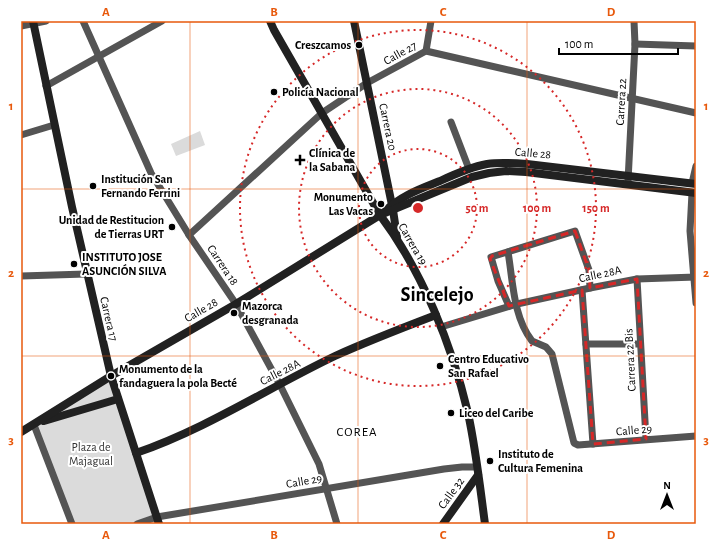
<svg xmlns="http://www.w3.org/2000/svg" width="717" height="545" font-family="'Alegreya Sans',sans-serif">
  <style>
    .green { fill: #dbdbdb }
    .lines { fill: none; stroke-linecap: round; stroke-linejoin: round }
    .street { stroke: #545454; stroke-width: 7 }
    .secondary { stroke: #212121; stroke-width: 8 }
    .marked { fill: none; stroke: #d62828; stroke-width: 3; stroke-dasharray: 8 5; stroke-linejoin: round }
    .grid { fill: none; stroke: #e8590c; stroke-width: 1; stroke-opacity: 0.55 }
    .ring { fill: none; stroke: #d62828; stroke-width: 2; stroke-dasharray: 2 4 }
    .poi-dot { fill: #000; stroke: #fff; stroke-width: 1.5 }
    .labels { text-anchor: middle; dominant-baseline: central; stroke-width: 4; stroke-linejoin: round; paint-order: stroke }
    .poi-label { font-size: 12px; font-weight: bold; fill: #000; stroke: #fff; text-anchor: start }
    .street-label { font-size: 12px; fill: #000; stroke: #fff }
    .park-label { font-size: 12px; fill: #323232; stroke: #fff }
    .neighbourhood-label { font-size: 13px; letter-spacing: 1px; fill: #000; stroke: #fff }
    .town-label { font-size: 20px; font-weight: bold; fill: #000; stroke: #fff }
    .centre { fill: #d62828; stroke: #fff; stroke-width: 2 }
    .ring-label { font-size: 12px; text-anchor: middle; font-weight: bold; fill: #d62828; stroke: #fff; stroke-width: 4; stroke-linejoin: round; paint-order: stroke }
    .neatline { fill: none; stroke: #e8590c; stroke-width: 1.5 }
    .grid-label { font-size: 13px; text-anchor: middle; font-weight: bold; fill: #e8590c }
  </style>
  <rect width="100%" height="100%" fill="#fff"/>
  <!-- green -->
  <g class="green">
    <polygon points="200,131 205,145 176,156 171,144"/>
    <polygon points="111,376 157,517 137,524 72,524 34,425"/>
  </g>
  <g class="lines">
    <!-- street -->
    <g class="street">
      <polyline points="83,21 151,173 189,235 236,304 280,385 319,464 337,524"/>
      <polyline points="21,26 46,21"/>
      <polyline points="635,44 696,46"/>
      <polyline points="426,51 431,21"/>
      <polyline points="46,86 162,21"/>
      <polyline points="451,122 469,169"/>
      <polyline points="21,135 54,125"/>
      <polyline points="628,181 635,44 634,21"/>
      <polyline points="692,183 696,166"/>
      <polyline points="692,193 690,231 696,303"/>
      <polyline points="189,235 322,113 367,83 426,51 696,113"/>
      <path d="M508,252C513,281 513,317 532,341L546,347L552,354L574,443L578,445L696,436"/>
      <polyline points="21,276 86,274"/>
      <polyline points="637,279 646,439"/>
      <polyline points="582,290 593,444"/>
      <polyline points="509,306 498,281 491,257 575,231 589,270 590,288"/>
      <polyline points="441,327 517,304 590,288 637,279 696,277"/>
      <polyline points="586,344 640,344"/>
      <polyline points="34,425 72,524"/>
      <polyline points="137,524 157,517 444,469 462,467 477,467"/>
    </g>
    <!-- secondary -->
    <g class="secondary">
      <polyline points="33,21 72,207 111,376 159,524"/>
      <path d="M270,21L274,30L380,215C422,271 452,345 468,413C476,450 480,487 485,524"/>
      <polyline points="354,21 393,210 397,237"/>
      <path d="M384,212C400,196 420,189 440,181C455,174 471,167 487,164C500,162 514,163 527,164L696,184"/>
      <polyline points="44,421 118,399"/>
      <polyline points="21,432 111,376 236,304 380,215 472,177 489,173 506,171 526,172 696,193"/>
      <path d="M136,453C206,429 268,388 335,356C368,341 402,328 436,315"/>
      <polyline points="443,524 478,475"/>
    </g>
  </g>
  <!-- marked area -->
  <path class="marked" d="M575,231L589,270L590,288L637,279L646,439L593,444L582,290L509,306L490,259L492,256Z"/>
  <!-- grid -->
  <path class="grid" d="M190,21V524M358,21V524M527,21V524M21,189H696M21,356H696"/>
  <!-- distance rings -->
  <g class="ring">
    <circle cx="418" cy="208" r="59"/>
    <circle cx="418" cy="208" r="119"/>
    <circle cx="418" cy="208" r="178"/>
  </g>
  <!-- markers -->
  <g class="poi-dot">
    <circle cx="359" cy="45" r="4"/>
    <circle cx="274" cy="92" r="4"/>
    <path d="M298 154h4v4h4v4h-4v4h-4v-4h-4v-4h4z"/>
    <circle cx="93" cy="186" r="4"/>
    <circle cx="381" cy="204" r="4"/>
    <circle cx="172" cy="227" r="4"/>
    <circle cx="74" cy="264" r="4"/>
    <circle cx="234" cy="313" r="4"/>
    <circle cx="440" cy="366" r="4"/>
    <circle cx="111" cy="376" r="4"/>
    <circle cx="451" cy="413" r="4"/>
    <circle cx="490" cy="461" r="4"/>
  </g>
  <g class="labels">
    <!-- poi labels -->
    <g class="poi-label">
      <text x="351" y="45" text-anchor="end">Creszcamos</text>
      <text x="282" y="92">Policía Nacional</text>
      <text x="309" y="153">Clínica de<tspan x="309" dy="14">la Sabana</tspan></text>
      <text x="101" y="179">Institución San<tspan x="101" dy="14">Fernando Ferrini</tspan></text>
      <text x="373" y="197" text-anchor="end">Monumento<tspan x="373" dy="14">Las Vacas</tspan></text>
      <text x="164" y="220" text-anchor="end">Unidad de Restitucion<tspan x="164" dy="14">de Tierras URT</tspan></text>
      <text x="82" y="257">INSTITUTO JOSE<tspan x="82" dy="14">ASUNCIÓN SILVA</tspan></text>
      <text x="242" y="306">Mazorca<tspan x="242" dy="14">desgranada</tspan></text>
      <text x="448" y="359">Centro Educativo<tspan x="448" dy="14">San Rafael</tspan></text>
      <text x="119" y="369">Monumento de la<tspan x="119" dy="14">fandaguera la pola Becté</tspan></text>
      <text x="459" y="413">Liceo del Caribe</text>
      <text x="498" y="454">Instituto de<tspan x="498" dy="14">Cultura Femenina</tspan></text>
    </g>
    <!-- street labels -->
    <g class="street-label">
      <text transform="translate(400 53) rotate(-29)">Calle 27</text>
      <text transform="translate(621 102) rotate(-87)">Carrera 22</text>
      <text transform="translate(388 127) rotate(78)">Carrera 20</text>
      <text transform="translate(533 153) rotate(5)">Calle 28</text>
      <text transform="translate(413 244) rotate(60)">Carrera 19</text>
      <text transform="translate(223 265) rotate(56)">Carrera 18</text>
      <text transform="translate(600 274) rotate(-12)">Calle 28A</text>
      <text transform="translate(201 310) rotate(-30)">Calle 28</text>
      <text transform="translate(109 319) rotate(77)">Carrera 17</text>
      <text transform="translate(630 360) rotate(-93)">Carrera 22 Bis</text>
      <text transform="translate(280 372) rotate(-27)">Calle 28A</text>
      <text transform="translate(634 430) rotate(-5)">Calle 29</text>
      <text transform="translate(304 481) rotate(-10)">Calle 29</text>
      <text transform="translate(451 493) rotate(-54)">Calle 32</text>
    </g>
    <!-- park labels -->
    <g class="park-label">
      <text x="91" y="447">Plaza de<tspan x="91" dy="14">Majagual</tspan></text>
    </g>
    <!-- neighbourhood labels -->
    <g class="neighbourhood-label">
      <text x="357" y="432">COREA</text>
    </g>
    <!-- town labels -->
    <g class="town-label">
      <text x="437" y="295">Sincelejo</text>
    </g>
  </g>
  <circle cx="418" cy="208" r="6" class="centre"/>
  <g class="ring-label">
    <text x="477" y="212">50 m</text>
    <text x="537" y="212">100 m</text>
    <text x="596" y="212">150 m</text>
  </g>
  <!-- border -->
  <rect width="717" height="545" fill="none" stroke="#ffffff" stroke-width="44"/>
  <!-- north arrow -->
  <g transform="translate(667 495)" stroke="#ffffff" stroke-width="3" paint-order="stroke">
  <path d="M0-3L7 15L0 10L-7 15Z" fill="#000000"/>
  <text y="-6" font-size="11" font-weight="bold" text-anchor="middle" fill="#000000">N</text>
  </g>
  <!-- scale -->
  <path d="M559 48v6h119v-6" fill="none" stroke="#000000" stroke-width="2"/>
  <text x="565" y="48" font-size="12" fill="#000000" stroke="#ffffff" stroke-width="3" paint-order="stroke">100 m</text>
  <rect x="22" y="22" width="673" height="501" class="neatline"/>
  <g class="grid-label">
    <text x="106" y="16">A</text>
    <text x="274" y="16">B</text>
    <text x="443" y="16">C</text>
    <text x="611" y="16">D</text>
    <text x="11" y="110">1</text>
    <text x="706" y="110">1</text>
    <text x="11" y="277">2</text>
    <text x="706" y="277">2</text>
    <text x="11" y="444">3</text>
    <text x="706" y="444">3</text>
    <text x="106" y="539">A</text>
    <text x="274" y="539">B</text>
    <text x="443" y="539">C</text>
    <text x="611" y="539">D</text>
  </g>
</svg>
